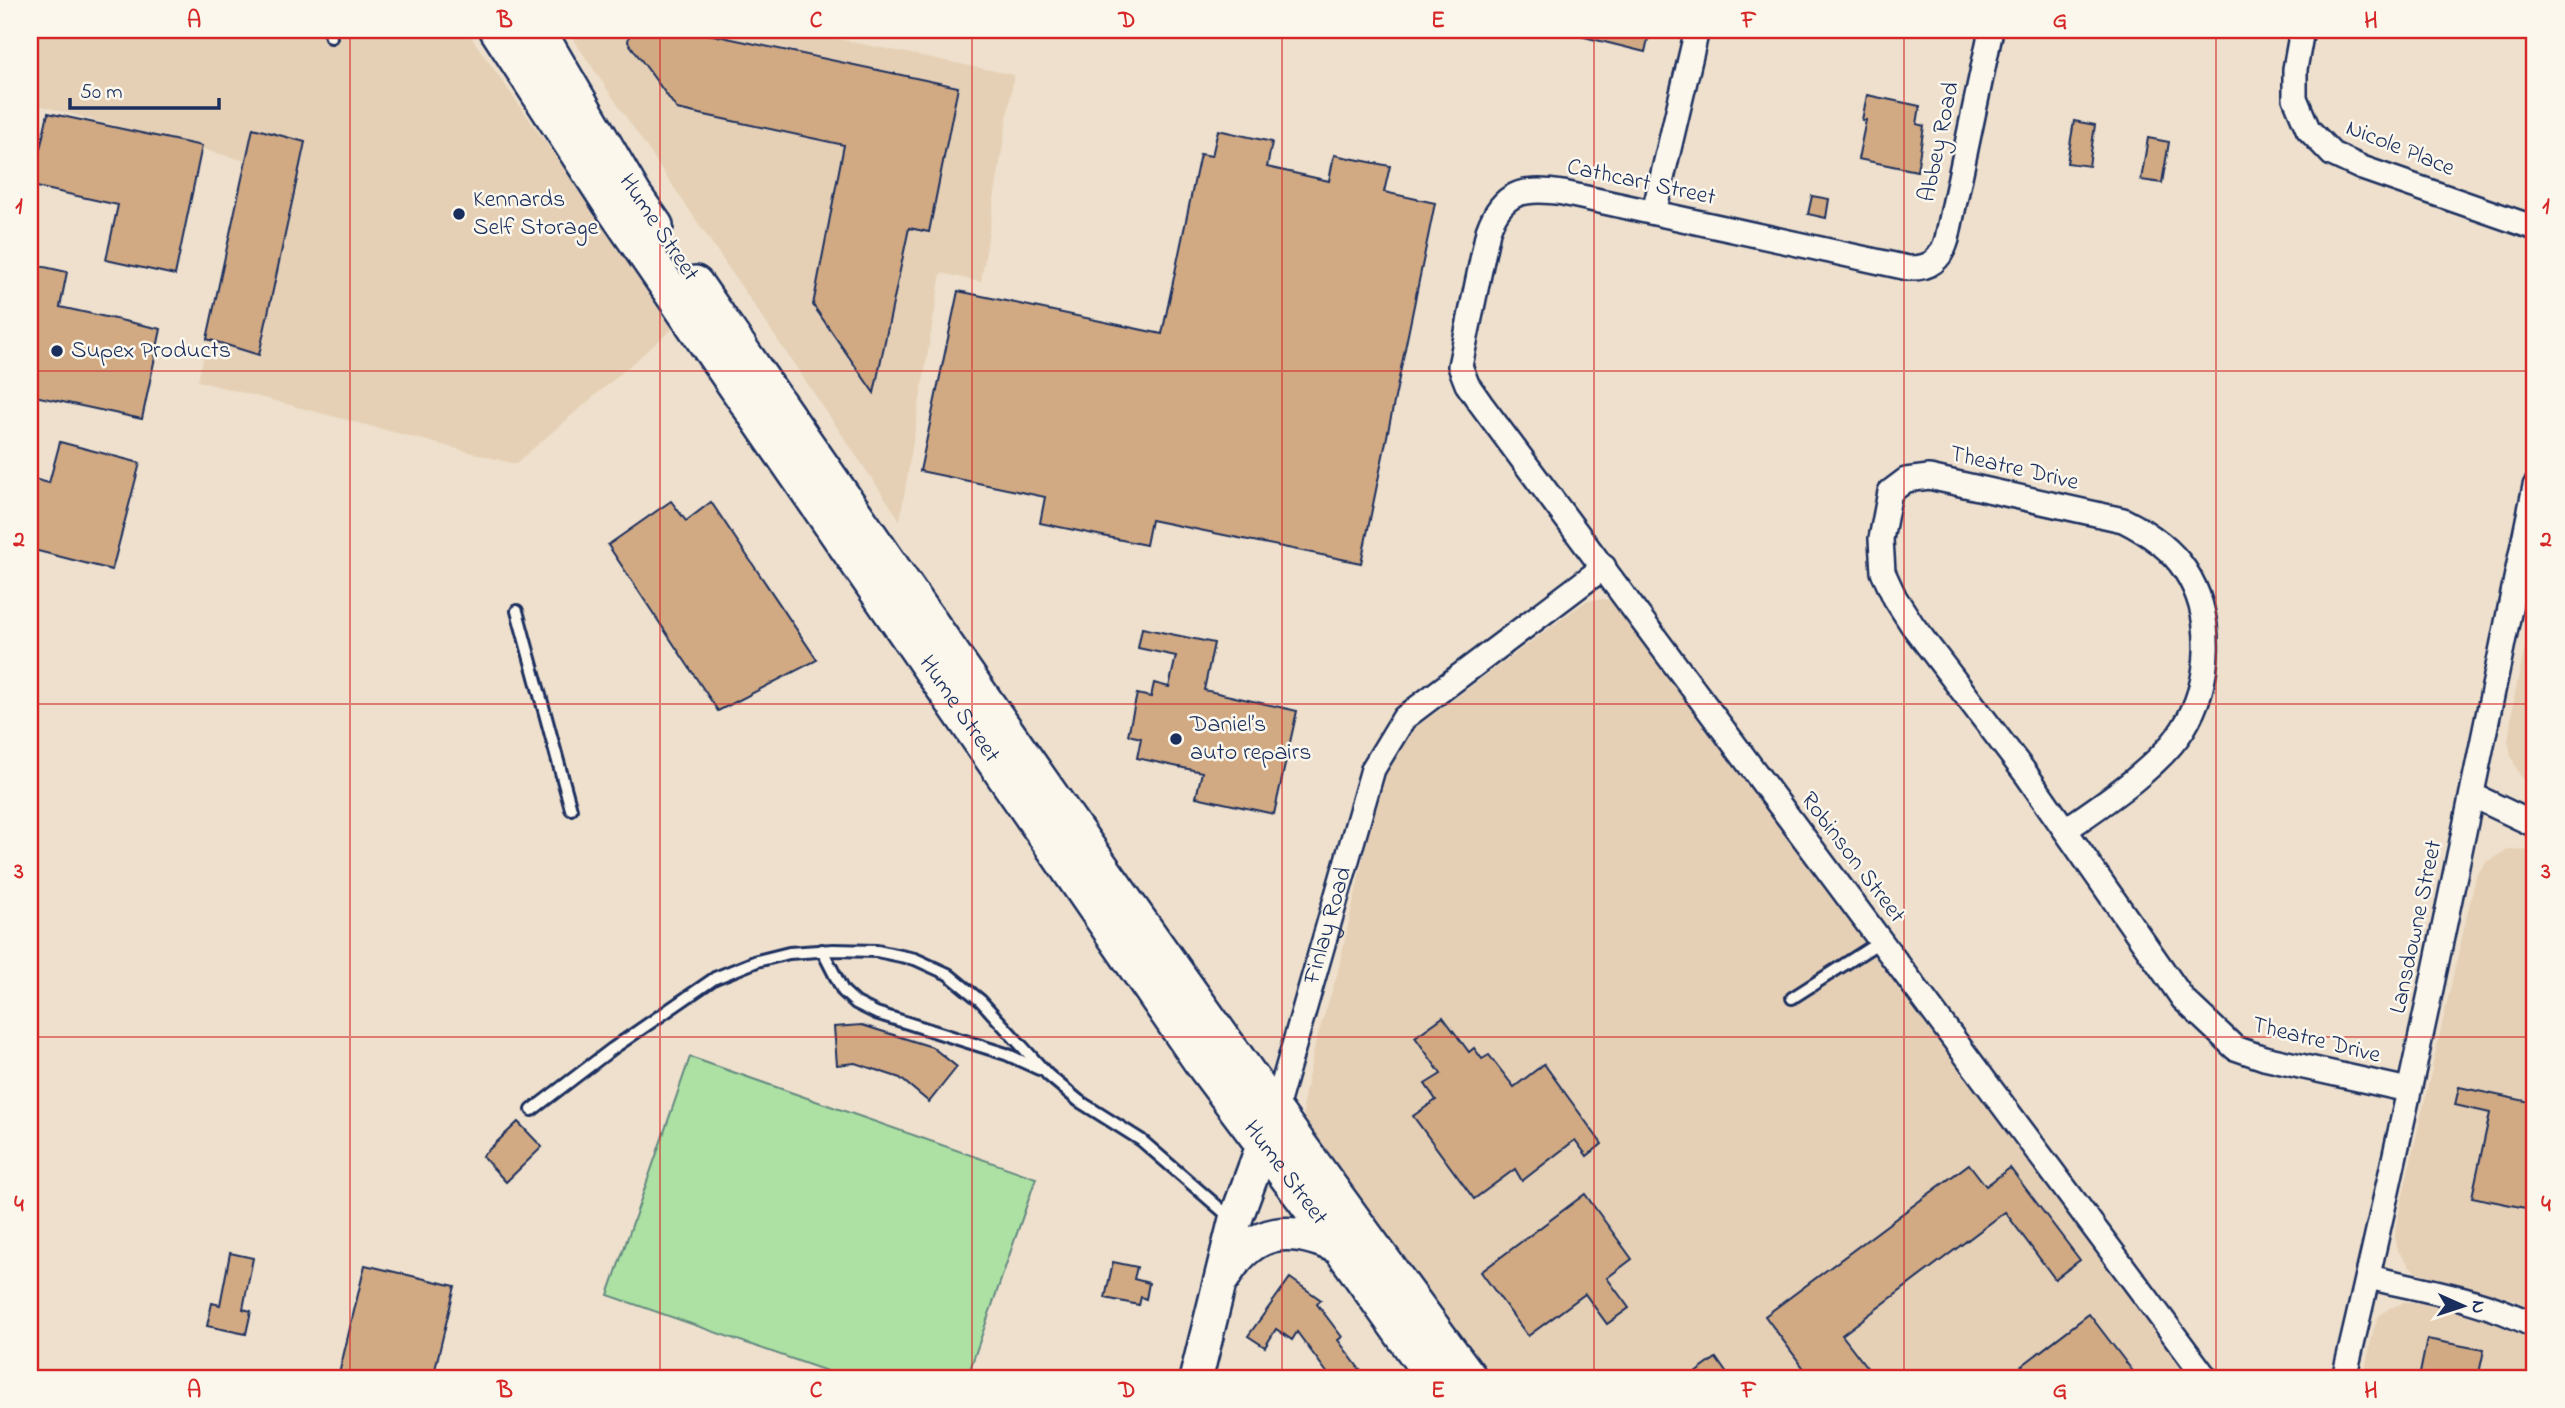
<svg xmlns="http://www.w3.org/2000/svg" width="2565" height="1408" font-family="'Indie Flower',sans-serif">
  <style>
    .built { fill: #e5d0b6 }
    .green { fill: #ace1a3; stroke: #648880; stroke-width: 2 }
    .building { fill: #d1aa83; stroke: #1b2f5e; stroke-width: 2 }
    .lines { fill: none; stroke-linecap: round; stroke-linejoin: round }
    .lane-casing { stroke: #1b2f5e; stroke-width: 16 }
    .street-casing { stroke: #1b2f5e; stroke-width: 28 }
    .secondary-casing { stroke: #1b2f5e; stroke-width: 37 }
    .primary-casing { stroke: #1b2f5e; stroke-width: 40 }
    .lane { stroke: #fbf7ec; stroke-width: 10 }
    .street { stroke: #fbf7ec; stroke-width: 23 }
    .secondary { stroke: #fbf7ec; stroke-width: 32 }
    .primary { stroke: #fbf7ec; stroke-width: 35 }
    .grid { fill: none; stroke: #d62828; stroke-width: 2; stroke-opacity: 0.55 }
    .poi-dot { fill: #1b2f5e; stroke: #fbf7ec; stroke-width: 2.5 }
    .labels { text-anchor: middle; dominant-baseline: central; stroke-width: 5; stroke-linejoin: round; paint-order: stroke }
    .street-label { font-size: 24px; fill: #1b2f5e; stroke: #fbf7ec }
    .poi-label { font-size: 24px; fill: #1b2f5e; stroke: #fbf7ec; text-anchor: start }
    .neatline { fill: none; stroke: #d62828; stroke-width: 2.5 }
    .grid-label { font-size: 23px; text-anchor: middle; font-weight: bold; fill: #d62828 }
  </style>
  <rect width="100%" height="100%" fill="#eee0cc"/>
  <filter id="ink" filterUnits="userSpaceOnUse"><feTurbulence type="fractalNoise" baseFrequency=".0143" numOctaves="2"/><feDisplacementMap in="SourceGraphic" scale="14" xChannelSelector="R" yChannelSelector="G"/><feConvolveMatrix kernelMatrix="1 2 1 2 8 2 1 2 1" color-interpolation-filters="sRGB"/></filter>
  <g filter="url(#ink)">
    <!-- built -->
    <g class="built">
      <polygon points="36,30 466,30 676,326 515,464 198,381 246,161 30,103 30,74"/>
      <polygon points="567,30 794,30 1014,75 981,282 941,273 900,520"/>
      <polygon points="1604,599 1615,602 2200,1378 1488,1378 1311,1135 1304,1121 1303,1103 1315,1044 1337,975 1382,774 1406,736 1415,728 1586,601"/>
      <polygon points="2535,602 2535,795 2519,774 2511,756 2508,741 2515,693"/>
      <polygon points="2509,849 2535,851 2535,1310 2513,1299 2415,1272 2398,1251 2395,1237 2396,1225 2476,876 2486,862"/>
      <polygon points="2403,1303 2426,1303 2490,1318 2515,1329 2535,1342 2535,1378 2363,1378 2374,1328 2379,1316 2390,1308"/>
    </g>
    <!-- green -->
    <polygon class="green" points="690,1057 1036,1178 967,1378 847,1378 608,1295"/>
    <!-- building -->
    <g class="building">
      <polygon points="630,30 689,30 958,87 929,232 909,228 874,393 813,305 844,145 677,109 628,42"/>
      <polygon points="1581,30 1650,30 1645,52 1580,36"/>
      <polygon points="1867,95 1920,106 1917,124 1924,126 1917,171 1858,159 1866,120 1862,120"/>
      <polygon points="48,113 202,146 175,275 106,260 118,205 32,186"/>
      <polygon points="2074,121 2095,125 2089,166 2067,163"/>
      <polygon points="253,128 305,142 259,355 207,339"/>
      <polygon points="1218,130 1272,142 1267,167 1329,181 1334,155 1390,166 1384,192 1435,203 1361,563 1151,520 1146,545 1040,523 1045,497 920,471 958,291 1162,334 1200,154 1212,156"/>
      <polygon points="2148,138 2169,142 2162,183 2141,180"/>
      <polygon points="1812,196 1829,199 1826,218 1808,214"/>
      <polygon points="40,266 67,272 60,307 161,329 142,419 30,395 30,314"/>
      <polygon points="60,442 140,463 112,570 30,549 30,478 49,483"/>
      <polygon points="671,501 686,521 711,502 817,660 718,711 608,545"/>
      <polygon points="1142,628 1214,643 1204,690 1297,711 1274,814 1196,797 1202,772 1137,758 1141,738 1128,735 1137,694 1151,697 1154,683 1169,687 1176,656 1138,648"/>
      <polygon points="1443,1017 1469,1052 1474,1048 1482,1059 1489,1055 1514,1087 1544,1064 1602,1144 1587,1156 1575,1140 1522,1181 1515,1169 1474,1199 1413,1116 1436,1100 1425,1084 1441,1074 1415,1037"/>
      <polygon points="862,1025 932,1047 957,1067 929,1102 900,1078 855,1063 837,1065 834,1027"/>
      <polygon points="2459,1087 2535,1103 2535,1210 2472,1197 2490,1113 2455,1105"/>
      <polygon points="518,1122 542,1147 506,1182 482,1156"/>
      <polygon points="1969,1164 1986,1186 2010,1168 2080,1260 2055,1279 2005,1212 1842,1335 1875,1378 1811,1378 1765,1316"/>
      <polygon points="1585,1194 1632,1259 1607,1278 1629,1308 1607,1324 1585,1294 1528,1336 1481,1272"/>
      <polygon points="230,1253 253,1258 243,1309 251,1311 246,1334 207,1326 212,1303 220,1305"/>
      <polygon points="1113,1262 1137,1267 1134,1279 1149,1283 1146,1299 1141,1297 1139,1305 1105,1298"/>
      <polygon points="365,1265 455,1286 433,1378 338,1378"/>
      <polygon points="1290,1278 1321,1300 1317,1304 1342,1337 1338,1340 1366,1378 1331,1378 1297,1332 1292,1340 1276,1329 1265,1347 1248,1336"/>
      <polygon points="2089,1314 2138,1378 2006,1378"/>
      <polygon points="2427,1339 2484,1350 2478,1378 2419,1378"/>
      <polygon points="1716,1358 1730,1378 1688,1378"/>
    </g>
    <g class="lines">
      <!-- lane casing -->
      <g class="lane-casing">
        <g id="lane">
          <polyline points="329,30 331,37"/>
          <polyline points="517,611 571,809"/>
          <polyline points="822,950 843,991 856,1003 876,1013 1006,1054 1039,1069"/>
          <polyline points="1792,998 1881,941"/>
          <polyline points="532,1110 612,1049 715,978 757,961 789,953 833,950 877,951 915,959 948,974 981,1001 1048,1075 1079,1101 1141,1140 1232,1219"/>
        </g>
      </g>
      <!-- street casing -->
      <g class="street-casing">
        <g id="street">
          <path d="M1991,30L1947,239C1941,260 1930,269 1908,268L1563,193C1524,187 1502,191 1488,231L1460,366L1467,384L1481,404L2206,1378"/>
          <polyline points="2302,30 2295,69 2295,98 2308,129 2332,154 2362,168 2535,228"/>
          <polyline points="1654,212 1697,30"/>
          <polyline points="2472,795 2535,825"/>
          <path d="M2065,830C2103,804 2159,767 2183,729C2212,683 2215,616 2185,570C2170,547 2147,532 2123,520L1929,477L1906,480L1890,492L1881,539L1883,572L1895,598L1913,626L2026,774L2183,999L2235,1048L2264,1058L2408,1090"/>
          <path id="s1" d="M1275,1112L1373,769L1404,718L1604,567"/>
          <path d="M2368,1277C2425,1290 2483,1299 2535,1326"/>
          <path d="M2344,1378C2414,1082 2474,784 2535,486"/>
        </g>
      </g>
      <!-- secondary casing -->
      <g class="secondary-casing">
        <g id="secondary">
          <path d="M1224,1277C1254,1225 1293,1226 1342,1249"/>
          <polyline points="1196,1378 1235,1221 1271,1123"/>
        </g>
      </g>
      <!-- primary casing -->
      <g class="primary-casing">
        <g id="primary">
          <path id="s2" d="M498,30L611,204L1201,1061L1342,1249L1434,1378"/>
          <polyline points="537,30 634,196 655,226"/>
          <path d="M695,284C949,651 1203,1019 1469,1378"/>
        </g>
      </g>
      <!-- lane -->
      <use href="#lane" class="lane"/>
      <!-- street -->
      <use href="#street" class="street"/>
      <!-- secondary -->
      <use href="#secondary" class="secondary"/>
      <!-- primary -->
      <use href="#primary" class="primary"/>
    </g>
  </g>
  <!-- grid -->
  <path class="grid" d="M350,30V1378M660,30V1378M972,30V1378M1282,30V1378M1594,30V1378M1904,30V1378M2216,30V1378M30,371H2535M30,704H2535M30,1037H2535"/>
  <!-- markers -->
  <g class="poi-dot">
    <circle cx="459" cy="214" r="7"/>
    <circle cx="57" cy="351" r="7"/>
    <circle cx="1176" cy="739" r="7"/>
  </g>
  <g class="labels">
    <!-- street labels -->
    <g class="street-label">
      <text transform="translate(1940 142) rotate(-78)">Abbey Road</text>
      <text transform="translate(2400 149) rotate(22)">Nicole Place</text>
      <text transform="translate(1641 183) rotate(12)">Cathcart Street</text>
      <text transform="translate(658 228) rotate(56)">Hume Street</text>
      <text transform="translate(2014 469) rotate(13)">Theatre Drive</text>
      <text stroke="none"><textPath href="#s2" startOffset="821">Hume Street</textPath></text>
      <text transform="translate(1852 858) rotate(53)">Robinson Street</text>
      <text stroke="none"><textPath href="#s1" startOffset="194">Finlay Road</textPath></text>
      <text transform="translate(2417 927) rotate(-78)">Lansdowne Street</text>
      <text transform="translate(2316 1041) rotate(14)">Theatre Drive</text>
      <text stroke="none"><textPath href="#s2" startOffset="1388">Hume Street</textPath></text>
    </g>
    <!-- poi labels -->
    <g class="poi-label">
      <text x="473" y="200">Kennards<tspan x="473" dy="28">Self Storage</tspan></text>
      <text x="71" y="351">Supex Products</text>
      <text x="1190" y="725">Daniel’s<tspan x="1190" dy="28">auto repairs</tspan></text>
    </g>
  </g>
  <!-- margin -->
  <rect width="2565" height="1408" fill="none" stroke="#fbf7ec" stroke-width="77"/>
  <!-- north arrow -->
  <g transform="translate(2463 1306) rotate(93)" stroke="#fbf7ec" stroke-width="5" paint-order="stroke">
  <path d="M0-5L12 26L0 18L-12 26Z" fill="#1b2f5e"/>
  <text y="-10" font-size="19" font-weight="bold" text-anchor="middle" fill="#1b2f5e">N</text>
  </g>
  <!-- scale -->
  <path d="M70 98v10h149v-10" fill="none" stroke="#1b2f5e" stroke-width="3.5"/>
  <text x="80" y="98" font-size="21" fill="#1b2f5e" stroke="#fbf7ec" stroke-width="5" paint-order="stroke">50 m</text>
  <rect x="38" y="38" width="2488" height="1332" class="neatline"/>
  <g class="grid-label">
    <text x="194" y="27">A</text>
    <text x="505" y="27">B</text>
    <text x="816" y="27">C</text>
    <text x="1127" y="27">D</text>
    <text x="1438" y="27">E</text>
    <text x="1749" y="27">F</text>
    <text x="2060" y="27">G</text>
    <text x="2371" y="27">H</text>
    <text x="19" y="213">1</text>
    <text x="2546" y="213">1</text>
    <text x="19" y="546">2</text>
    <text x="2546" y="546">2</text>
    <text x="19" y="878">3</text>
    <text x="2546" y="878">3</text>
    <text x="19" y="1211">4</text>
    <text x="2546" y="1211">4</text>
    <text x="194" y="1397">A</text>
    <text x="505" y="1397">B</text>
    <text x="816" y="1397">C</text>
    <text x="1127" y="1397">D</text>
    <text x="1438" y="1397">E</text>
    <text x="1749" y="1397">F</text>
    <text x="2060" y="1397">G</text>
    <text x="2371" y="1397">H</text>
  </g>
</svg>
